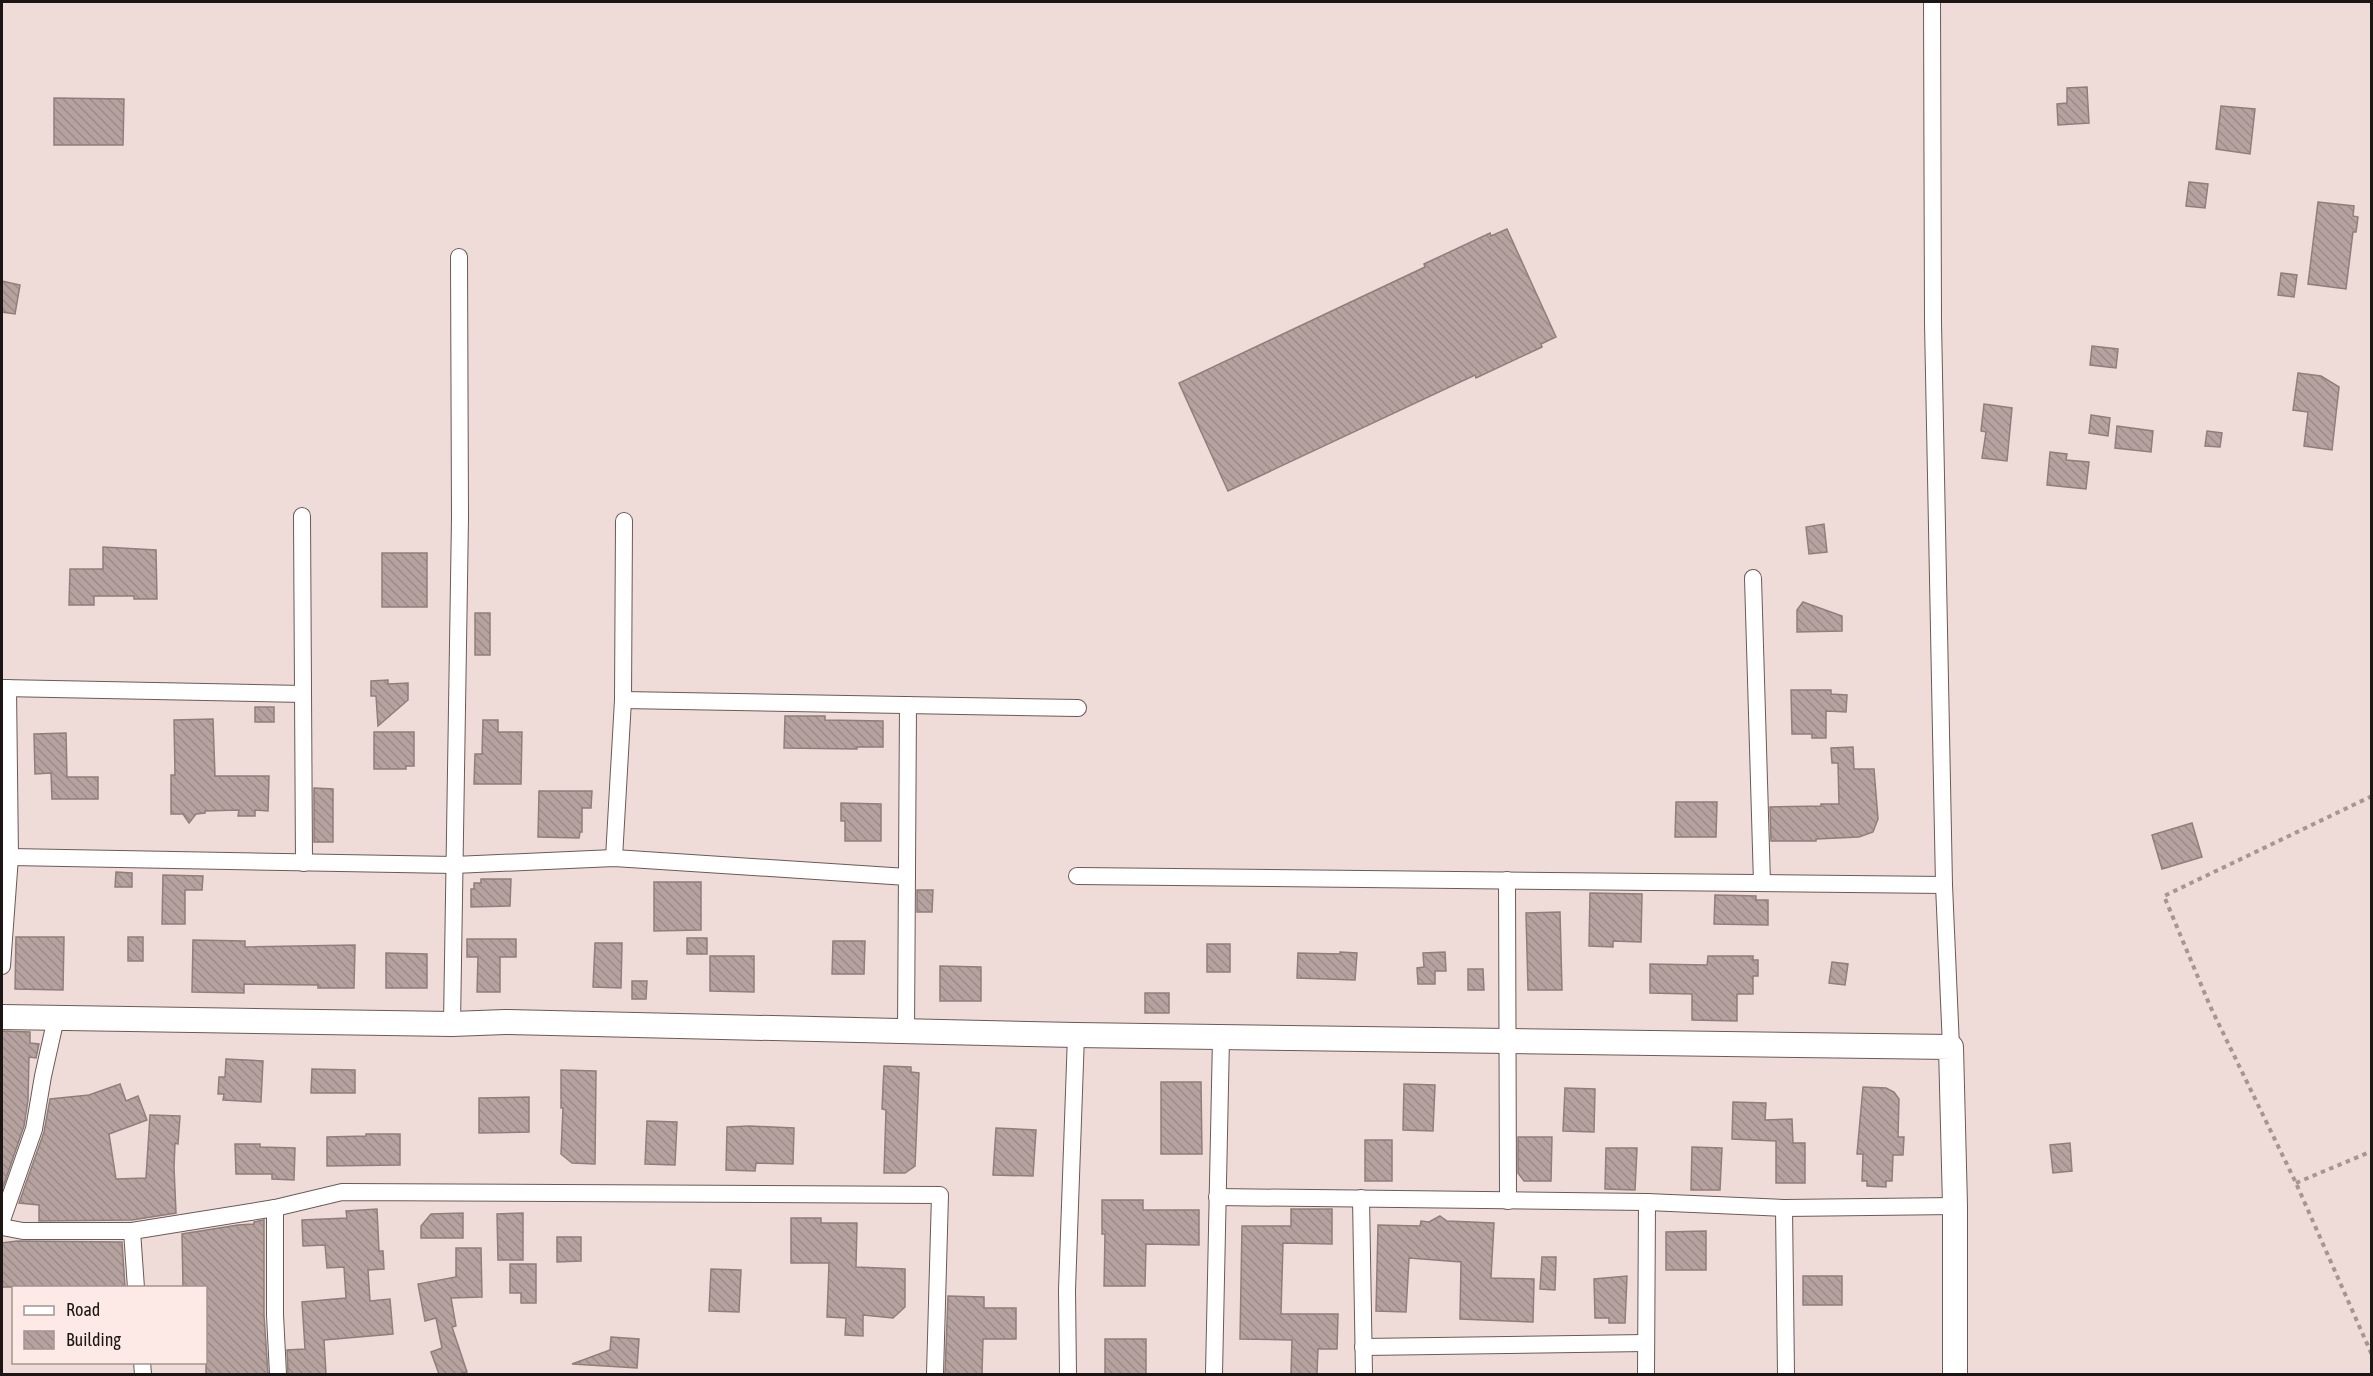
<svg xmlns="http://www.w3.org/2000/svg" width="2373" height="1376" font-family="'Asap Condensed',sans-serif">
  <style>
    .building { fill: url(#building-back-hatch); stroke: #907e7b; stroke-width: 1.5 }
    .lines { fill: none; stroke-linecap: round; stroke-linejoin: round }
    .street-casing { stroke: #6b5a57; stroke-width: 18 }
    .secondary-casing { stroke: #6b5a57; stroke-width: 26 }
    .path { stroke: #a59693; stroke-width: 4; stroke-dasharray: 4.5 4.5; stroke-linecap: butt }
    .street { stroke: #fff; stroke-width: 16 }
    .secondary { stroke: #fff; stroke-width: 24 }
  </style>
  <defs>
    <pattern id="building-back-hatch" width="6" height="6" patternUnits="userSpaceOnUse" patternTransform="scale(1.5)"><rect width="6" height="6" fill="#b6a3a0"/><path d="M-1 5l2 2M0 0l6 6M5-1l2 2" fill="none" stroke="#9c8b89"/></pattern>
  </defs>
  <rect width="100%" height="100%" fill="#efdcd8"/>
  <!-- building -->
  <g class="building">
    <polygon points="2087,87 2089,123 2058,125 2057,104 2067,103 2067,88"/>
    <polygon points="54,98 124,99 123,145 54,145"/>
    <polygon points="2221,106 2255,109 2250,154 2216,149"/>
    <polygon points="2189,182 2208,184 2205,208 2186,206"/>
    <polygon points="2318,202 2354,206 2353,216 2358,217 2356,232 2353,232 2346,289 2308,284"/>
    <polygon points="1507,229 1556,337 1541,344 1542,347 1476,378 1475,375 1228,491 1179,383 1425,267 1424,264 1490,233 1491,236"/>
    <polygon points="2281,273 2297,275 2294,297 2278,295"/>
    <polygon points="2,281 20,285 15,314 2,312"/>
    <polygon points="2092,346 2118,349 2116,368 2090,365"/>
    <polygon points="2298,373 2321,376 2339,387 2332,450 2304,446 2308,412 2293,410"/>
    <polygon points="1984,404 2012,408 2007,461 1982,458 1986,432 1981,431"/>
    <polygon points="2091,415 2110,418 2108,436 2089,433"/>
    <polygon points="2117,426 2153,431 2151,452 2115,448"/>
    <polygon points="2207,431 2222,433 2220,447 2205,446"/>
    <polygon points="2050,452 2067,454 2066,460 2089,462 2086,489 2047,485"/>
    <polygon points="1824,524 1827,552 1809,554 1806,527"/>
    <polygon points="103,547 156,550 157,599 134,599 134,596 94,596 94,605 69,605 70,569 103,569"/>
    <rect x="382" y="553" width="45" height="54"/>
    <polygon points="1803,602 1842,616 1842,631 1797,632 1797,610"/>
    <rect x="475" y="613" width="15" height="42"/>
    <polygon points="388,680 388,684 408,683 408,700 378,726 376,696 371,696 371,681"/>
    <polygon points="1791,690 1831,690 1831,694 1847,695 1846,712 1826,711 1826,738 1812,738 1812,734 1792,734"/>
    <rect x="255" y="707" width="19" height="15"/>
    <polygon points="785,716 825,716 825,720 883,721 883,747 857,747 857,749 784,748"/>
    <polygon points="213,719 215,776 269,776 268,811 255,810 255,816 238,816 239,810 205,811 205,813 196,814 189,823 183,814 171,814 171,775 175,775 174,720"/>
    <polygon points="483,720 498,720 498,732 522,732 521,784 474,784 475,754 482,754"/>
    <polygon points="374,732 414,732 414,766 406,766 406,769 374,769"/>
    <polygon points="66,733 67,777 98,777 98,799 52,799 51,773 35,774 34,734"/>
    <polygon points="1853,747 1854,769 1874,769 1878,819 1873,832 1859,837 1816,839 1816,841 1771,841 1770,807 1821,806 1821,804 1839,804 1838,763 1832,763 1831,748"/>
    <polygon points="314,788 333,789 333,842 314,842"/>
    <polygon points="539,791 592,791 591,808 582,808 582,832 580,832 579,838 538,837"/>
    <polygon points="1676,802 1717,802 1716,837 1675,837"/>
    <polygon points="841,803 881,804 881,841 845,841 845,821 841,821"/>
    <polygon points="2192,823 2202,857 2162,869 2152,835"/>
    <polygon points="116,872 132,873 132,887 115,887"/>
    <polygon points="163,875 203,876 202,890 185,890 185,924 162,924"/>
    <polygon points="481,879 511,879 510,906 471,907 471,889 474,889 474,883 481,883"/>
    <polygon points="654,882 701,882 701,930 654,931"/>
    <polygon points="917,890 933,890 932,912 917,912"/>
    <polygon points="1590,893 1642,894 1641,942 1613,941 1613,947 1589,946"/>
    <polygon points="1715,895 1756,896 1756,900 1768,900 1768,925 1714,924"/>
    <polygon points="1560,912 1562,990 1528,990 1526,913"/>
    <polygon points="16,937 64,937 63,990 15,989"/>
    <rect x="128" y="937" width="15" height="24"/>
    <rect x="687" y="938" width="20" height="16"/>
    <polygon points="467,939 516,939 516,957 500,957 500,992 477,992 478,957 467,957"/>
    <polygon points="193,940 245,941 245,947 355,945 354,988 318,988 318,985 244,984 244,993 192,992"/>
    <polygon points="833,941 865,941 864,974 832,974"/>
    <polygon points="595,943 622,943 621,988 593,987"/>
    <rect x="1207" y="944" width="23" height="28"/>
    <polygon points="1340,952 1357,953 1355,980 1297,978 1298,953 1340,954"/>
    <polygon points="1445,952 1446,971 1435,971 1435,984 1418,984 1417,968 1424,967 1423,953"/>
    <polygon points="386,953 427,954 427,988 386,988"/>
    <polygon points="710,956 754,956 754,992 710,991"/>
    <polygon points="1708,956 1753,956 1753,960 1758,960 1758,976 1753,976 1753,994 1737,994 1737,1021 1692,1020 1692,994 1650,993 1650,964 1707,965"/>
    <polygon points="1832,962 1848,964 1845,985 1829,983"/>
    <polygon points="940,966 981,967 981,1001 940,1001"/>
    <polygon points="1468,969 1483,969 1484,990 1468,990"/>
    <polygon points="632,981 647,981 646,999 632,999"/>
    <rect x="1145" y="993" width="24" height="20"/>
    <polygon points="2,1031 30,1032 30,1043 39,1044 36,1058 29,1057 28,1100 24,1126 2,1190"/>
    <polygon points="226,1059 263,1061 261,1102 223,1100 224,1094 218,1094 219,1077 225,1077"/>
    <polygon points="884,1066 911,1067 911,1072 919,1073 915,1166 905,1173 884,1173 886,1110 882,1109"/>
    <polygon points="312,1069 355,1070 355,1093 311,1093"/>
    <polygon points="561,1070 596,1071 595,1164 572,1163 561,1154 563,1108 561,1108"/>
    <polygon points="1161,1082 1201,1082 1202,1154 1161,1154"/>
    <polygon points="120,1084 126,1101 138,1096 147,1120 109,1134 116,1179 146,1178 150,1115 180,1116 178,1144 175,1143 174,1167 176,1213 132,1220 39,1221 39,1205 19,1203 44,1132 50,1099 89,1095"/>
    <polygon points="1404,1084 1435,1085 1433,1131 1403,1130"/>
    <polygon points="1863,1087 1886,1088 1894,1092 1899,1099 1898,1137 1904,1137 1903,1155 1893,1155 1892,1181 1886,1181 1886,1187 1867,1186 1867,1181 1862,1181 1863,1154 1857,1154"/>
    <polygon points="1565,1088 1595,1089 1594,1132 1563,1131"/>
    <polygon points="529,1097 529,1132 479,1133 479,1098"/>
    <polygon points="1733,1102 1766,1103 1765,1120 1792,1119 1793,1143 1805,1143 1805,1183 1776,1183 1776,1141 1732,1139"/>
    <polygon points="647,1121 677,1122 675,1165 645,1164"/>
    <polygon points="750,1126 794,1128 793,1164 756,1163 755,1171 726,1170 727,1127"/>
    <polygon points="996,1128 1036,1130 1033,1176 993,1175"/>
    <polygon points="366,1134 400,1134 400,1165 327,1166 327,1137 366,1136"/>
    <polygon points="1518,1137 1552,1137 1551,1181 1524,1181 1518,1173"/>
    <rect x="1365" y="1140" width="27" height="41"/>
    <polygon points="2070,1143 2072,1171 2053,1173 2050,1145"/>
    <polygon points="235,1144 260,1144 260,1147 295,1148 294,1180 272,1179 272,1174 236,1174"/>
    <polygon points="1692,1147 1722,1148 1720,1190 1691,1190"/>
    <polygon points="1606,1148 1637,1148 1635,1190 1605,1189"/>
    <polygon points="1102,1200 1143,1200 1143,1210 1199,1210 1199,1245 1146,1244 1145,1286 1104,1286 1105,1234 1102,1234"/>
    <polygon points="377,1209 379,1251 383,1251 384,1269 368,1270 370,1301 390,1299 393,1334 324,1340 326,1374 288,1374 287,1350 305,1349 302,1302 346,1298 344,1267 327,1268 325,1245 303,1246 302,1220 347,1218 346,1211"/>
    <polygon points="1291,1209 1332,1209 1332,1244 1283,1243 1281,1314 1338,1314 1337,1349 1318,1349 1317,1374 1291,1374 1292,1340 1240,1339 1242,1226 1291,1226"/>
    <polygon points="463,1213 463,1238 421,1238 421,1226 431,1214"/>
    <polygon points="523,1213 523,1260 498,1260 497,1214"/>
    <polygon points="1440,1216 1447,1221 1494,1223 1491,1278 1534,1279 1533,1322 1460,1319 1461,1262 1409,1258 1406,1312 1376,1311 1378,1225 1420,1226 1421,1221 1429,1222"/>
    <polygon points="791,1218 821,1218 821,1223 857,1223 856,1267 905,1269 905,1307 893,1318 863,1315 863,1336 845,1335 846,1318 827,1317 829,1263 791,1263"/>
    <polygon points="264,1220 264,1315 268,1374 206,1374 206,1287 183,1287 182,1234 238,1225 254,1224 254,1222"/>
    <polygon points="1706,1231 1706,1270 1666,1270 1666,1232"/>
    <polygon points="557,1237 581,1237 581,1261 557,1262"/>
    <polygon points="17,1241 122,1242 125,1287 2,1287 2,1243"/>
    <polygon points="456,1248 481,1248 482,1297 451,1298 456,1326 452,1327 467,1372 458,1374 439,1374 431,1352 442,1348 436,1318 425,1321 418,1284 456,1277"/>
    <polygon points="1542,1257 1556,1257 1555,1290 1540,1289"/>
    <polygon points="510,1264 536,1264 536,1303 521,1303 521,1293 510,1293"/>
    <polygon points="711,1269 741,1270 739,1312 709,1311"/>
    <polygon points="1627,1276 1625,1323 1609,1323 1609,1318 1595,1318 1594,1279"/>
    <rect x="1803" y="1276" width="39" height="29"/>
    <polygon points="948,1296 984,1297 984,1308 1016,1308 1016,1339 983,1339 982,1374 945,1374"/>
    <polygon points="611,1337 639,1339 637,1368 572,1364 610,1350"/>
    <rect x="1105" y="1339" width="41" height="35"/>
  </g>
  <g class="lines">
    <!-- street casing -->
    <g class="street-casing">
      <g id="street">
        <polyline points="1932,2 1933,323 1944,885 1951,1047"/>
        <polyline points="302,516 304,863"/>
        <polyline points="1753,578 1762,883"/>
        <polyline points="2,688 303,694"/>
        <polyline points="623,700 1078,708"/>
        <polyline points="10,857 454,865 614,858 907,877"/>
        <polyline points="614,858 623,700 624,521"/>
        <polyline points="1077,876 1944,885"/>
        <polyline points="1507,880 1508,1201"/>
        <polyline points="2,966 10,857 8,688"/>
        <polyline points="452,1024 460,518 459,257"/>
        <polyline points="906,1033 908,705"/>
        <polyline points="1217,1197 1647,1202 1784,1208 1955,1206"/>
        <polyline points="1361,1198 1364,1374"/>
        <polyline points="275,1208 275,1315 278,1374"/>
        <polyline points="1784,1208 1786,1374"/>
        <polyline points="2,1220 34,1129 43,1076 56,1018"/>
        <polyline points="2,1227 23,1231 132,1231 275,1208 342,1192 940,1195 935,1374"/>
        <polyline points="132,1231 136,1288"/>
        <polyline points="1363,1347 1646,1343"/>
        <polyline points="142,1362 143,1374"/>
        <polyline points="1068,1374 1067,1290 1076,1035"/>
        <polyline points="1214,1374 1221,1038"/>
        <polyline points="1646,1374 1647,1202"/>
      </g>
    </g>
    <!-- secondary casing -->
    <g class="secondary-casing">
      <polyline id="secondary" points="2,1017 452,1024 505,1022 1076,1035 1951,1047 1955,1206 1955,1374"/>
    </g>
    <!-- path -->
    <g class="path">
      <polyline points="2372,796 2164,896 2210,1006 2296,1183 2372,1355"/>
      <polyline points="2296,1183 2372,1151"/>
    </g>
    <!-- street -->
    <use href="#street" class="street"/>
    <!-- secondary -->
    <use href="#secondary" class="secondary"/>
  </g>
  <!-- border -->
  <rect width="2373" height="1376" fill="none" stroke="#1b1513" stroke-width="6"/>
  <!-- legend -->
  <rect x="12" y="1286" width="195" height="78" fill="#fde9e5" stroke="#a39491" stroke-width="1.5"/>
  <rect x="24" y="1306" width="30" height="9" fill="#ffffff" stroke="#a39491" stroke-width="1.5"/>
  <text x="66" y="1316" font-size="18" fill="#1b1513">Road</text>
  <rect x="24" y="1331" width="30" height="18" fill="url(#building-back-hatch)" stroke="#a39491" stroke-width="1.5"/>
  <text x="66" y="1346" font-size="18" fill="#1b1513">Building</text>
</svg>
